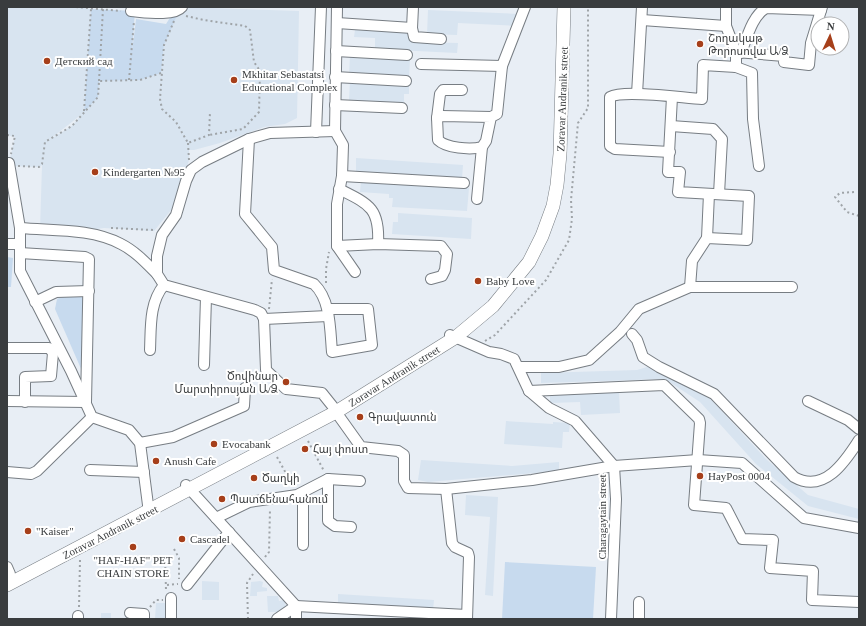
<svg xmlns="http://www.w3.org/2000/svg" width="866" height="626" font-family="'Times New Roman','Noto Sans Armenian',serif">
  <style>
    .built { fill: #d8e4f0; fill-rule: evenodd }
    .green { fill: #c7daee }
    .lines { fill: none; stroke-linecap: round; stroke-linejoin: round }
    .minor-casing { stroke: #777d83; stroke-width: 12 }
    .major-casing { stroke: #777d83; stroke-width: 14 }
    .path { stroke: #9fa4a8; stroke-width: 2; stroke-dasharray: 2 3; stroke-linecap: butt }
    .minor { stroke: #fff; stroke-width: 10 }
    .major { stroke: #fff; stroke-width: 13 }
    .poi-dot { fill: #a63f1a; stroke: #fff; stroke-width: 1.5 }
    .labels { text-anchor: middle; dominant-baseline: central; stroke-width: 4; stroke-linejoin: round; paint-order: stroke }
    .poi-label { font-size: 11px; fill: #393c3e; stroke: #fff; text-anchor: start }
    .street-label { font-size: 11px; fill: #393c3e; stroke: #fff }
  </style>
  <rect width="100%" height="100%" fill="#e8eef5"/>
  <!-- built -->
  <g class="built">
    <path d="M7,7H76L91,9L84,111L98,97L99,81L140,80L161,73L164,45L170,28L182,7L299,11L297,118L285,124L264,127L220,143L194,150H189V160L184,178L172,209L154,231L104,228L74,232L40,230L42,165L39,167L10,166L9,163L15,137L7,135ZM82,114L72,126L49,140Z"/>
    <polygon points="428,10 519,14 518,26 458,23 457,35 427,34"/>
    <polygon points="355,30 418,33 418,42 458,43 457,53 375,49 375,38 354,37"/>
    <polygon points="350,56 410,59 409,79 349,76"/>
    <polygon points="350,81 409,84 409,94 404,94 404,103 349,101"/>
    <polygon points="356,158 463,165 462,179 356,173"/>
    <polygon points="361,181 469,188 467,211 392,207 393,198 389,198 389,194 360,192"/>
    <polygon points="398,213 472,218 471,239 392,234 393,222 398,222"/>
    <polygon points="647,367 667,371 704,392 766,459 808,495 859,509 859,519 808,506 756,464 700,402 665,379 541,383 541,373 637,370"/>
    <polygon points="619,391 620,413 581,415 580,402 550,403 550,394"/>
    <polygon points="506,421 553,424 553,422 570,423 569,432 563,432 562,448 504,444"/>
    <polygon points="421,460 512,466 559,462 559,471 428,482 418,480"/>
    <polygon points="466,495 498,497 493,596 485,595 490,517 465,515"/>
    <polygon points="202,581 219,582 219,600 202,600"/>
    <polygon points="260,581 263,582 262,587 267,588 267,591 257,592 257,596 250,596 251,582"/>
    <polygon points="338,594 434,600 433,610 338,604"/>
    <polygon points="267,596 278,596 279,601 284,600 287,609 282,612 268,612"/>
    <polygon points="156,603 167,603 166,619 155,619"/>
    <polygon points="101,613 111,613 111,618 119,619 101,619"/>
  </g>
  <!-- green -->
  <g class="green">
    <polygon points="91,9 135,11 132,52 136,19 166,24 173,13 179,11 164,45 161,73 140,80 99,81 98,97 84,112"/>
    <polygon points="7,257 13,258 11,287 7,287"/>
    <polygon points="66,295 84,296 85,378 55,309 57,299"/>
    <polygon points="505,562 596,567 593,619 502,619"/>
  </g>
  <g class="lines">
    <!-- minor casing -->
    <g class="minor-casing">
      <g id="minor">
        <polyline points="337,7 335,131 343,145 342,176 337,204 337,246 355,272"/>
        <polyline points="413,7 412,28 414,37 441,39"/>
        <polyline points="726,7 726,26 736,52 736,67 752,73 753,119 759,166"/>
        <path d="M131,11C144,12 174,17 182,7"/>
        <polyline points="642,20 726,26"/>
        <polyline points="337,23 412,28"/>
        <polyline points="336,51 407,55"/>
        <polyline points="736,52 784,56 784,62 809,65 811,43 822,7"/>
        <path d="M741,53C747,38 752,16 766,8L821,10"/>
        <polyline points="421,64 502,66 525,7"/>
        <polyline points="335,77 406,81"/>
        <polyline points="637,94 642,7"/>
        <polyline points="672,97 668,172 680,172 678,192 749,196 747,240 707,238 692,261 690,287"/>
        <polyline points="335,105 402,108"/>
        <path d="M491,117L486,141L482,147C470,150 446,148 438,140L437,118L442,116L491,117L497,114L502,66"/>
        <polyline points="437,118 440,94 443,90 462,90"/>
        <polyline points="671,126 713,129 722,139 719,194"/>
        <polyline points="316,132 321,7"/>
        <path d="M249,139L245,214L272,247L274,270L314,284C331,300 330,330 332,352L372,345L368,309H327"/>
        <path d="M670,152L615,149L610,146V97C624,89 683,98 702,99L703,65L736,67"/>
        <polyline points="9,163 20,228 20,271 71,371 92,417 129,430 140,443 148,505"/>
        <polyline points="342,176 464,183"/>
        <path d="M339,189C369,204 380,208 378,244"/>
        <polyline points="477,199 482,147"/>
        <path d="M20,228C53,231 91,228 121,244C135,251 146,263 157,274"/>
        <polyline points="707,238 709,194"/>
        <polyline points="7,244 20,244"/>
        <polyline points="337,246 378,244 441,246 447,254 445,270 442,276 431,279"/>
        <polyline points="35,302 56,292 89,291"/>
        <polyline points="264,319 328,316"/>
        <path d="M632,334L637,340L643,357L659,367L714,394L794,477C824,494 845,462 859,440"/>
        <polyline points="450,335 489,352 501,354 514,359 529,391 549,408 575,421 614,466 616,499 611,619"/>
        <polyline points="7,348 49,348 53,353 51,376 25,377 25,402"/>
        <path d="M150,350C151,328 149,303 164,285"/>
        <polyline points="204,365 206,297"/>
        <polyline points="519,367 559,367 589,360 620,332 639,309 690,287 792,287"/>
        <polyline points="529,391 664,385 699,419 700,423 694,505 726,508 742,539 773,540 770,568 813,571 812,600 859,602"/>
        <polyline points="7,401 86,402 89,259 85,257 20,253"/>
        <polyline points="808,401 848,420 859,429"/>
        <polyline points="334,408 322,393 286,389 266,370 264,319 261,313 255,310 164,285 157,274 157,256 162,235 176,215 186,181 191,170 202,162 249,139 270,133 335,131"/>
        <polyline points="336,412 361,447 398,451 404,455 404,481 408,488 446,489 532,480 614,466 698,460 742,463 804,518 859,528"/>
        <polyline points="140,443 173,437 244,406 245,388"/>
        <polyline points="90,470 144,472"/>
        <polyline points="7,472 31,474 37,471 92,417"/>
        <polyline points="328,479 328,521 335,526 351,527"/>
        <polyline points="186,485 296,606 296,619"/>
        <polyline points="446,489 452,543 455,547 468,553 469,557 467,619"/>
        <polyline points="303,493 303,545"/>
        <polyline points="216,518 249,502 297,495 328,479 360,481"/>
        <polyline points="7,567 10,574"/>
        <polyline points="187,585 229,532"/>
        <polyline points="130,613 144,614 144,619"/>
        <polyline points="78,619 78,616"/>
        <polyline points="171,619 171,598"/>
        <polyline points="277,619 296,606 467,615"/>
        <polyline points="639,619 639,602"/>
      </g>
    </g>
    <!-- major casing -->
    <g class="major-casing">
      <polyline id="major" points="7,585 336,412 456,337 493,306 529,262 542,236 553,206 557,185 560,154 564,7"/>
    </g>
    <!-- path -->
    <g class="path">
      <polyline points="76,7 121,11"/>
      <polyline points="186,16 204,20 245,26 250,30 254,62 260,71 259,112 243,129 209,135"/>
      <polyline points="174,21 164,45 160,99 162,109 176,122 188,143 209,135 210,112"/>
      <polyline points="129,80 134,21"/>
      <polyline points="99,81 103,9"/>
      <polyline points="84,111 91,9"/>
      <polyline points="7,135 15,136 11,154"/>
      <polyline points="188,143 189,160"/>
      <polyline points="18,166 39,167 42,164 45,142 72,126 98,97 99,81 140,80 161,73"/>
      <polyline points="854,192 840,193 835,197 847,212 859,216"/>
      <polyline points="111,228 154,230"/>
      <polyline points="326,283 326,269 329,252"/>
      <polyline points="269,309 272,279"/>
      <polyline points="485,341 495,335 546,280 569,240 572,219 571,200 578,123 588,108 588,7"/>
      <polyline points="308,441 324,471"/>
      <polyline points="277,457 293,486"/>
      <polyline points="174,549 179,558 179,579"/>
      <polyline points="165,557 166,590"/>
      <polyline points="265,557 269,552 270,509"/>
      <polyline points="167,585 178,584"/>
      <polyline points="79,607 80,560"/>
      <polyline points="150,607 156,600 163,600"/>
      <polyline points="248,619 247,583 253,574"/>
    </g>
    <!-- minor -->
    <use href="#minor" class="minor"/>
    <!-- major -->
    <use href="#major" class="major"/>
  </g>
  <!-- markers -->
  <g class="poi-dot">
    <circle cx="700" cy="44" r="4"/>
    <circle cx="47" cy="61" r="4"/>
    <circle cx="234" cy="80" r="4"/>
    <circle cx="95" cy="172" r="4"/>
    <circle cx="478" cy="281" r="4"/>
    <circle cx="286" cy="382" r="4"/>
    <circle cx="360" cy="417" r="4"/>
    <circle cx="214" cy="444" r="4"/>
    <circle cx="305" cy="449" r="4"/>
    <circle cx="156" cy="461" r="4"/>
    <circle cx="700" cy="476" r="4"/>
    <circle cx="254" cy="478" r="4"/>
    <circle cx="222" cy="499" r="4"/>
    <circle cx="28" cy="531" r="4"/>
    <circle cx="182" cy="539" r="4"/>
    <circle cx="133" cy="547" r="4"/>
  </g>
  <g class="labels">
    <!-- poi labels -->
    <g class="poi-label">
      <text x="708" y="38">Շողակաթ<tspan x="708" dy="13">Թորոսովա Ա/Ձ</tspan></text>
      <text x="55" y="61">Детский сад</text>
      <text x="242" y="74">Mkhitar Sebastatsi<tspan x="242" dy="13">Educational Complex</tspan></text>
      <text x="103" y="172">Kindergarten №95</text>
      <text x="486" y="281">Baby Love</text>
      <text x="278" y="376" text-anchor="end">Ծովինար<tspan x="278" dy="13">Մարտիրոսյան Ա/Ձ</tspan></text>
      <text x="368" y="417">Գրավատուն</text>
      <text x="222" y="444">Evocabank</text>
      <text x="313" y="449">Հայ փոստ</text>
      <text x="164" y="461">Anush Cafe</text>
      <text x="708" y="476">HayPost 0004</text>
      <text x="262" y="478">Ծաղկի</text>
      <text x="230" y="499">Պատճենահանում</text>
      <text x="36" y="531">"Kaiser"</text>
      <text x="190" y="539">Cascadel</text>
      <text x="133" y="560" text-anchor="middle">"HAF-HAF" PET<tspan x="133" dy="13">CHAIN STORE</tspan></text>
    </g>
    <!-- street labels -->
    <g class="street-label">
      <text transform="translate(562 99) rotate(-88)">Zoravar Andranik street</text>
      <text transform="translate(394 376) rotate(-32)">Zoravar Andranik street</text>
      <text transform="translate(602 517) rotate(-90)">Charagaytain street</text>
      <text transform="translate(110 532) rotate(-27)">Zoravar Andranik street</text>
    </g>
  </g>
  <!-- border -->
  <rect width="866" height="626" fill="none" stroke="#393c3e" stroke-width="16"/>
  <!-- north arrow -->
  <g transform="translate(830 36) rotate(4)"><circle r="19" fill="#ffffff" stroke="#b0b1b2"/>
  <path d="M0-3L7 15L0 10L-7 15Z" fill="#a63f1a"/>
  <text y="-6" font-size="11" font-weight="bold" text-anchor="middle" fill="#393c3e">N</text>
  </g>
</svg>
